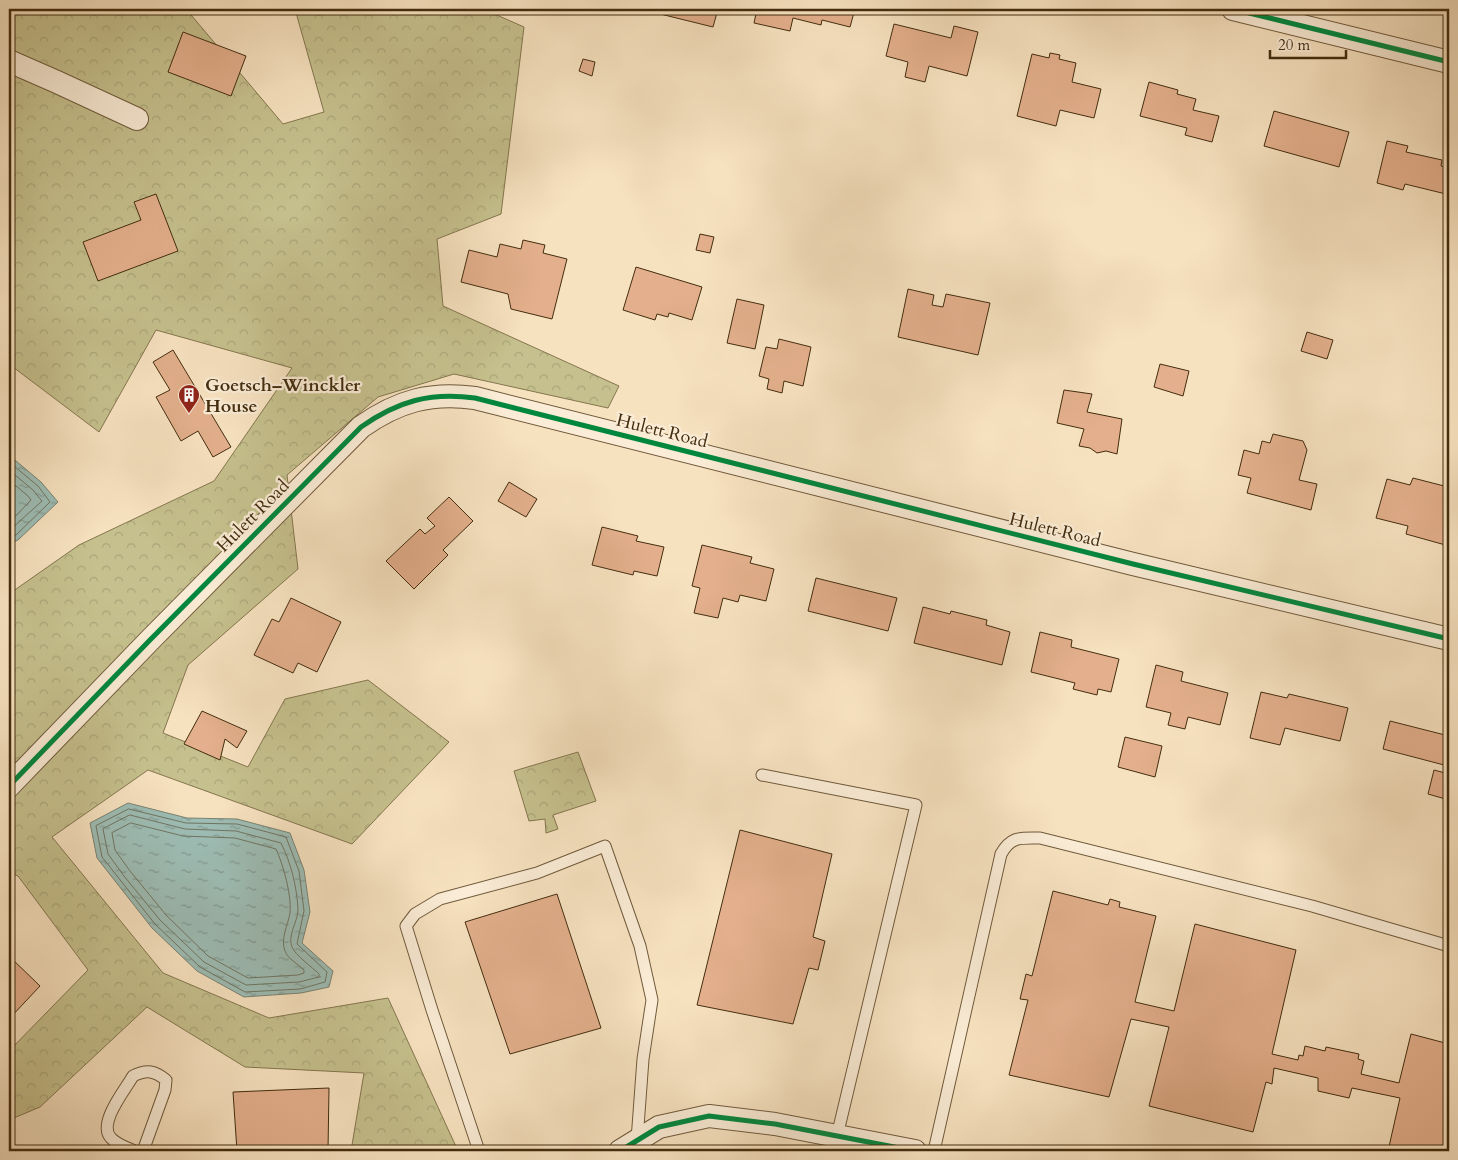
<svg xmlns="http://www.w3.org/2000/svg" width="1458" height="1160" font-family="Cardo,serif">
  <style>
    .forest { fill: url(#forest-crowns); stroke: #84764e }
    .water { fill: url(#water-ripples); stroke: #798373 }
    .lines { fill: none; stroke-linecap: round; stroke-linejoin: round }
    .shore { stroke: #707562; stroke-width: 1 }
    .building { fill: #e3af8c; stroke: #432d0f }
    .lane-casing { stroke: #705a3b; stroke-width: 13 }
    .street-casing { stroke: #705a3b; stroke-width: 24 }
    .lane { stroke: #faecd6; stroke-width: 11 }
    .street { stroke: #faecd6; stroke-width: 22 }
    .cycleway-casing { stroke: #faecd6; stroke-width: 8 }
    .cycleway { stroke: #00873e; stroke-width: 5 }
    .labels { text-anchor: middle; dominant-baseline: central; stroke-width: 4.5; stroke-linejoin: round; paint-order: stroke }
    .poi-label { font-size: 18px; font-weight: bold; fill: #432d0f; stroke: #faecd6; text-anchor: start }
    .street-label { font-size: 18px; fill: #432d0f; stroke: #faecd6 }
  </style>
  <defs>
    <pattern id="forest-crowns" width="20" height="18" patternUnits="userSpaceOnUse" patternTransform="scale(1.25)"><rect width="20" height="18" fill="#c5c08d"/><path d="M2 6a3 3 0 1 1 6 0M12 15a3 3 0 1 1 6 0" fill="none" stroke="#aaa578"/></pattern>
    <pattern id="water-ripples" width="26" height="14" patternUnits="userSpaceOnUse" patternTransform="scale(1.25)"><rect width="26" height="14" fill="#9dbdb5"/><path d="M2 4q2-2 4 0t4 0M15 11q2-2 4 0t4 0" fill="none" stroke="#829a92"/></pattern>
  </defs>
  <rect width="100%" height="100%" fill="#f7e2c0"/>
  <filter id="stains"><feTurbulence type="fractalNoise" baseFrequency=".004" numOctaves="4"/><feColorMatrix values="0 0 0 0 .2 0 0 0 0 .09 0 0 0 0 .02 0 0 0 .5 -.17"/></filter>
  <radialGradient id="worn" r=".72"><stop offset=".6" stop-color="#630" stop-opacity="0"/><stop offset="1" stop-color="#630" stop-opacity=".3"/></radialGradient>
  <!-- forest -->
  <g class="forest">
    <polygon points="9,9 186,9 283,124 324,112 295,9 483,9 524,27 501,214 437,239 443,306 619,386 608,408 454,374 378,397 287,475 298,569 188,665 163,733 248,767 285,699 368,680 449,742 352,844 148,770 52,837 163,973 269,1018 388,998 458,1151 351,1151 364,1073 245,1067 147,1007 40,1107 9,1120 9,1051 88,970 18,876 9,873 9,594 79,545 214,481 292,368 156,330 99,432 9,364"/>
    <polygon points="578,752 596,801 553,815 558,829 546,833 545,819 529,821 514,771"/>
  </g>
  <!-- water -->
  <g class="water">
    <polygon points="9,455 41,482 58,502 18,540 9,544"/>
    <polygon points="128,803 187,818 237,819 290,833 304,870 310,912 302,943 333,971 329,987 301,993 244,997 197,971 152,928 97,858 90,823"/>
  </g>
  <g class="lines">
    <!-- shore -->
    <g class="shore">
      <polyline points="9,462 38,486 50,502 16,535 9,538"/>
      <polyline points="9,470 33,490 42,501 9,531"/>
      <polyline points="9,480 28,496 31,500 9,523"/>
      <polygon points="129,809 186,823 237,824 286,837 299,871 304,911 297,944 327,972 325,982 300,989 245,992 200,967 155,924 102,857 96,826"/>
      <path d="M130,815L185,829L236,831L281,843C291,863 297,887 298,910C298,921 287,936 292,947C295,955 312,967 319,974V977L299,982L246,985L204,962L160,920L124,876L108,854L103,829Z"/>
      <path d="M131,823L183,836L235,838L276,849C283,864 292,896 290,913C288,925 280,939 285,951C288,959 298,964 304,970V973L298,975L248,978L208,956L166,915L130,871L115,850L112,833Z"/>
    </g>
  </g>
  <!-- building -->
  <g class="building">
    <polygon points="640,9 718,9 713,27"/>
    <polygon points="757,9 855,9 850,27 822,20 821,25 793,18 790,31 754,23"/>
    <polygon points="894,24 951,38 954,26 978,32 967,76 929,66 925,82 905,77 908,62 886,56"/>
    <polygon points="183,32 246,56 231,96 168,72"/>
    <polygon points="1050,53 1060,55 1059,59 1076,63 1072,82 1101,89 1094,118 1060,110 1056,126 1017,116 1032,54 1049,58"/>
    <polygon points="583,59 595,62 592,76 579,71"/>
    <polygon points="1149,82 1178,90 1177,94 1196,99 1193,110 1219,116 1212,142 1185,135 1187,128 1140,116"/>
    <polygon points="1274,111 1349,132 1339,167 1264,146"/>
    <polygon points="1387,141 1408,146 1406,152 1442,160 1441,166 1449,168 1449,203 1444,201 1446,194 1405,184 1403,190 1377,183"/>
    <polygon points="156,194 178,251 98,281 83,242 141,220 134,202"/>
    <polygon points="700,234 714,237 710,253 696,250"/>
    <polygon points="523,240 545,245 543,253 567,259 552,319 511,309 508,294 461,282 469,250 497,257 500,244 521,249"/>
    <polygon points="636,267 702,287 692,320 669,313 668,317 657,314 655,320 623,310"/>
    <polygon points="908,289 934,295 932,305 943,307 946,294 990,303 978,355 898,337"/>
    <polygon points="737,299 764,305 755,349 727,343"/>
    <polygon points="1307,332 1333,340 1327,359 1301,351"/>
    <polygon points="779,339 811,347 803,386 784,381 782,393 767,389 769,379 759,376 766,347 777,349"/>
    <polygon points="173,350 231,447 213,457 198,431 181,441 156,397 170,390 153,362"/>
    <polygon points="1160,364 1189,371 1183,396 1154,387"/>
    <polygon points="1064,390 1092,394 1087,412 1122,419 1117,454 1106,451 1097,453 1090,448 1079,446 1084,429 1057,423"/>
    <polygon points="1273,434 1303,441 1307,450 1299,480 1317,484 1311,510 1247,493 1251,478 1238,475 1244,450 1259,454 1262,441 1270,443"/>
    <polygon points="1413,478 1448,487 1444,501 1449,503 1449,546 1406,534 1408,526 1376,518 1387,479 1410,485"/>
    <polygon points="509,482 537,499 526,517 498,501"/>
    <polygon points="449,497 473,521 443,550 448,555 414,589 386,561 420,529 425,534 435,526 427,518"/>
    <polygon points="602,527 638,536 636,541 664,547 657,576 634,571 633,575 592,565"/>
    <polygon points="702,545 752,557 750,563 774,569 766,601 740,595 738,602 723,598 718,618 694,613 700,588 692,586"/>
    <polygon points="816,578 897,598 888,631 808,611"/>
    <polygon points="291,598 341,622 317,672 298,663 293,673 254,655 272,619 279,622"/>
    <polygon points="923,607 950,614 951,611 987,620 986,625 1010,632 1002,665 914,643"/>
    <polygon points="1040,632 1072,640 1071,647 1119,659 1111,692 1098,689 1097,695 1073,689 1075,683 1031,672"/>
    <polygon points="1156,665 1183,672 1181,681 1228,693 1220,725 1188,717 1185,729 1168,725 1171,713 1146,707"/>
    <polygon points="1261,692 1287,698 1289,694 1348,708 1340,741 1285,728 1280,745 1250,738"/>
    <polygon points="202,711 247,731 237,748 225,739 220,760 184,744"/>
    <polygon points="1390,721 1449,736 1444,765 1383,749"/>
    <polygon points="1125,737 1162,746 1155,777 1118,767"/>
    <polygon points="1434,770 1449,774 1449,800 1428,794"/>
    <polygon points="740,830 832,854 813,937 825,941 818,970 809,968 793,1024 697,1005"/>
    <polygon points="1053,891 1108,905 1110,899 1120,902 1119,907 1156,916 1135,1002 1174,1011 1195,924 1296,950 1272,1054 1298,1060 1299,1055 1303,1056 1305,1046 1325,1051 1326,1047 1359,1054 1358,1059 1364,1061 1361,1074 1399,1083 1411,1034 1449,1044 1449,1151 1388,1151 1400,1098 1352,1088 1349,1098 1318,1091 1318,1078 1274,1068 1272,1084 1266,1082 1253,1132 1149,1106 1169,1027 1131,1019 1109,1097 1009,1075 1028,1000 1020,999 1026,974 1032,976"/>
    <polygon points="557,894 601,1028 510,1054 465,922"/>
    <polygon points="9,956 40,986 9,1019"/>
    <polygon points="329,1088 328,1151 237,1151 233,1092"/>
  </g>
  <g class="lines">
    <!-- lane casing -->
    <g class="lane-casing">
      <g id="lane">
        <polyline points="762,775 916,805 837,1136"/>
        <path d="M135,1151C127,1148 116,1144 111,1138C97,1124 125,1090 133,1076C147,1069 155,1071 166,1080L165,1090L143,1151"/>
        <polyline points="479,1151 432,1010 406,926 415,914 440,899 537,873 605,846 640,946 652,1000 643,1059 637,1140"/>
        <path d="M934,1151L1001,854C1011,836 1020,838 1040,838L1312,906L1449,946"/>
      </g>
    </g>
    <!-- street casing -->
    <g class="street-casing">
      <g id="street">
        <polyline points="1233,9 1449,62"/>
        <polyline points="9,61 57,82 137,119"/>
        <path d="M9,786L149,641L361,427C398,401 430,392 475,398L1133,564L1449,639"/>
        <polyline points="620,1151 659,1127 709,1116 775,1124 915,1151"/>
      </g>
    </g>
    <!-- lane -->
    <use href="#lane" class="lane"/>
    <!-- street -->
    <use href="#street" class="street"/>
    <!-- cycleway casing -->
    <g class="cycleway-casing">
      <g id="cycleway">
        <polyline points="1233,9 1449,62"/>
        <path d="M9,786L149,641L361,427C398,401 430,392 475,398L1133,564L1449,639"/>
        <polyline points="620,1151 659,1127 709,1116 775,1124 915,1151"/>
      </g>
    </g>
    <!-- cycleway -->
    <use href="#cycleway" class="cycleway"/>
  </g>
  <!-- icons -->
  <defs>
    <g id="building-pin" transform="scale(1.125)"><path d="M0 17L-7.5 6A9.5 9.5 0 1 1 7.5 6Z" fill="#8f2418" stroke="#faecd6"/><path d="M-4-6H4V6H1V3H-1V6H-4ZM-2.5-4.3h1.7v1.8h-1.7ZM.8-4.3h1.7v1.8H.8ZM-2.5-1h1.7V.8h-1.7ZM.8-1h1.7V.8H.8Z" fill="#fff"/></g>
  </defs>
  <g fill-rule="evenodd">
    <use href="#building-pin" x="189" y="395"/>
  </g>
  <g class="labels">
    <!-- poi labels -->
    <g class="poi-label">
      <text x="205" y="385">Goetsch–Winckler<tspan x="205" dy="21">House</tspan></text>
    </g>
    <!-- street labels -->
    <g class="street-label">
      <text transform="translate(662 431) rotate(14)">Hulett Road</text>
      <text transform="translate(253 516) rotate(-45)">Hulett Road</text>
      <text transform="translate(1055 530) rotate(14)">Hulett Road</text>
    </g>
  </g>
  <!-- margin -->
  <rect width="1458" height="1160" fill="none" stroke="#f7e2c0" stroke-width="30"/>
  <rect x="10" y="10" width="1438" height="1140" fill="none" stroke="#432d0f" stroke-width="2.5"/>
  <rect x="15" y="15" width="1428" height="1130" fill="none" stroke="#432d0f"/>
  <!-- scale -->
  <path d="M1270 50v8h76v-8" fill="none" stroke="#432d0f" stroke-width="2.5"/>
  <text x="1278" y="50" font-size="15" fill="#432d0f" stroke="#faecd6" stroke-width="4" paint-order="stroke">20 m</text>
  <rect width="100%" height="100%" filter="url(#stains)"/>
  <rect width="100%" height="100%" fill="url(#worn)"/>
</svg>
